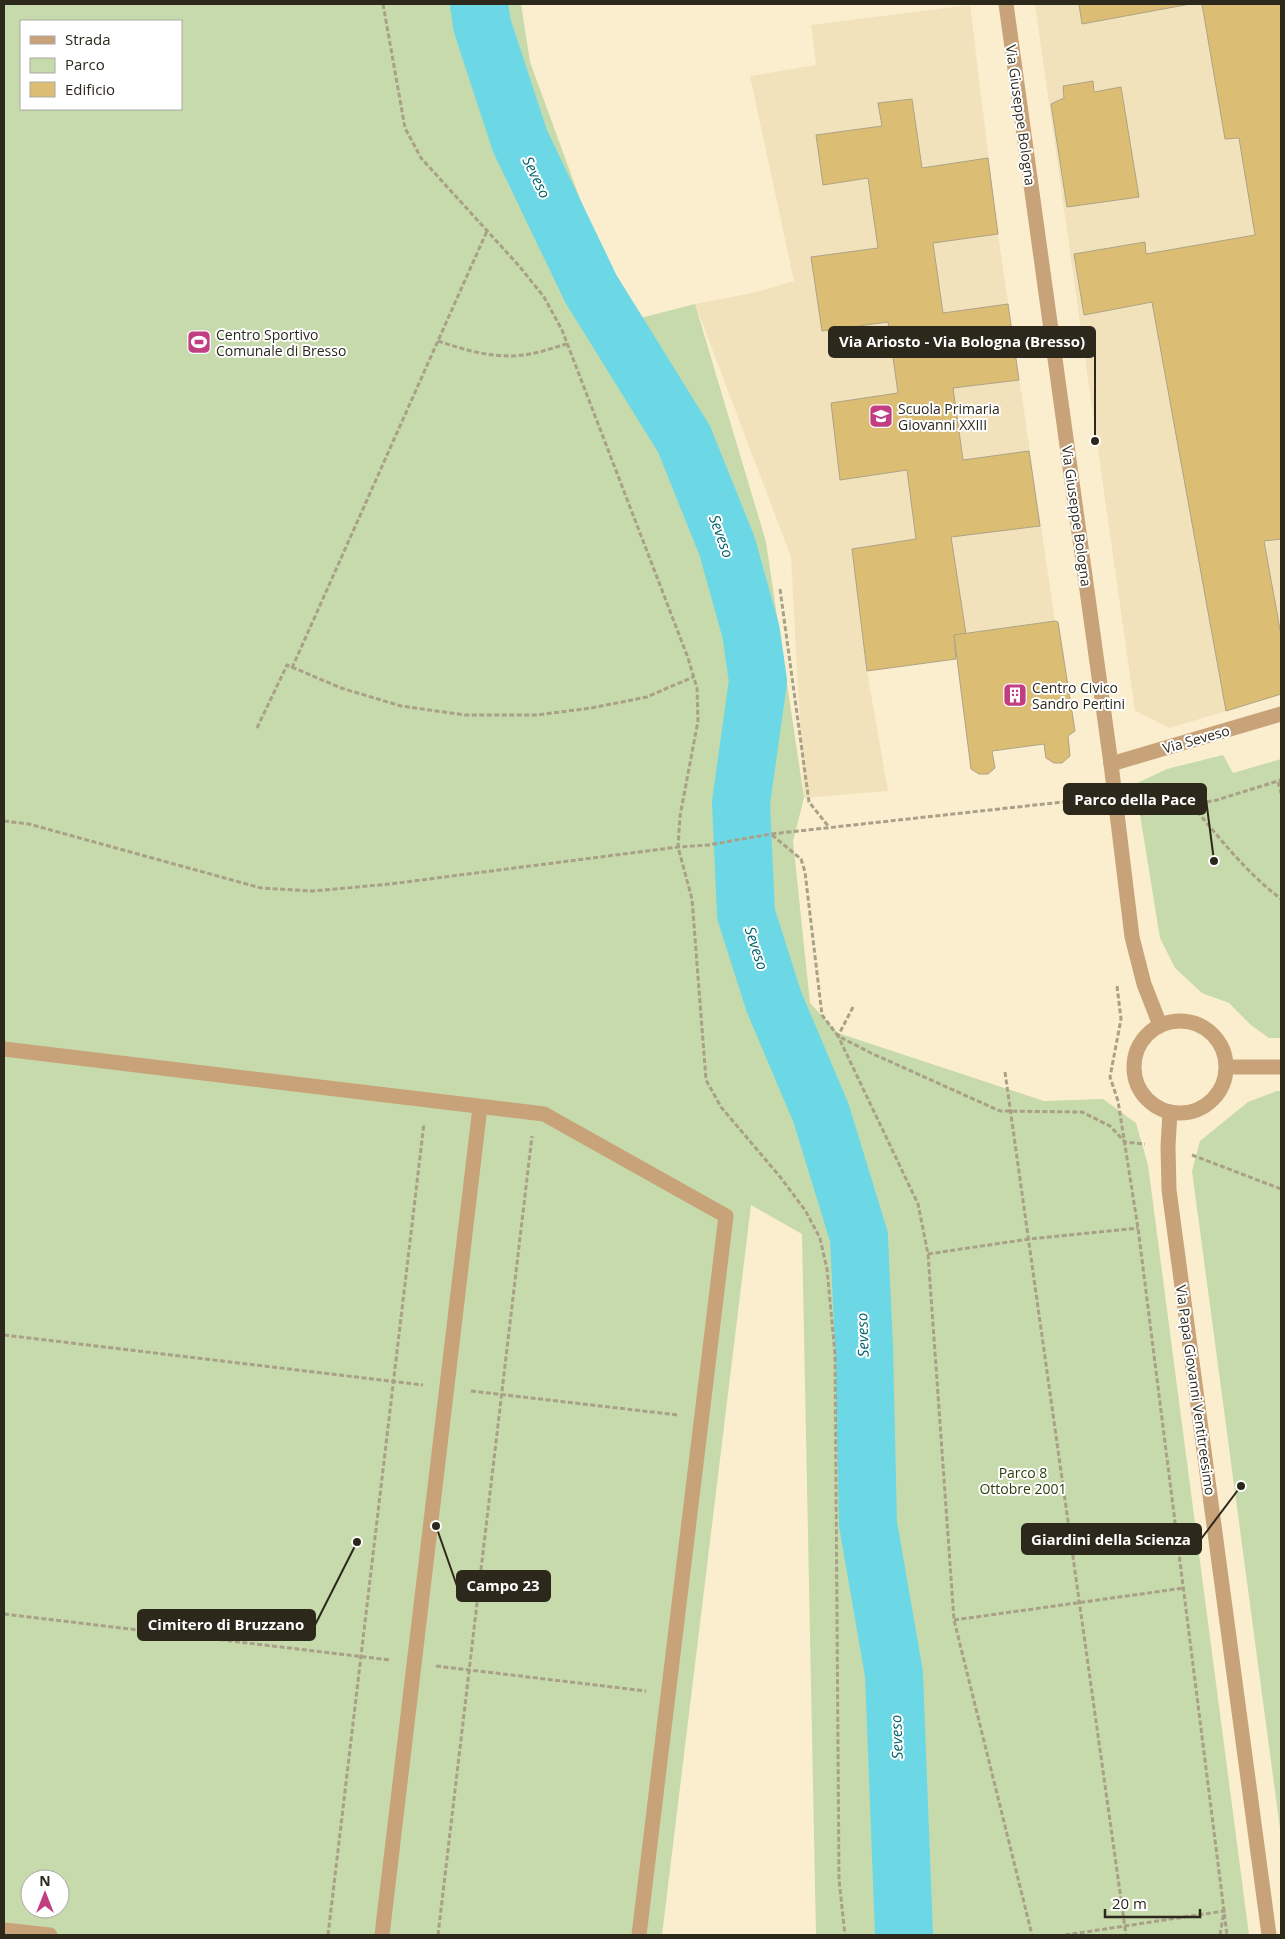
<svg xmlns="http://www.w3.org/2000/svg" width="1285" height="1939" font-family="'Open Sans',sans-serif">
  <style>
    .built { fill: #f1e2bc }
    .green { fill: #c7daab; fill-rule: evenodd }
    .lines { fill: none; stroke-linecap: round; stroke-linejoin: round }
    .river { stroke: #6dd8e5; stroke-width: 58 }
    .building { fill: #dbbe73; stroke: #aea386 }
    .path { stroke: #a9a088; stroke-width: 3; stroke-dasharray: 5 2.5; stroke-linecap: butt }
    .pedestrian { stroke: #c8a379; stroke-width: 15 }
    .minor { stroke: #c8a379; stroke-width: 15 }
    .labels { text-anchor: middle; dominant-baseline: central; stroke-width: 4; stroke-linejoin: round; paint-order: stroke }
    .street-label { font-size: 14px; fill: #2c281c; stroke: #fff }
    .poi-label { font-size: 14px; fill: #2c281c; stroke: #fff; text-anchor: start }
    .park-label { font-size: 14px; fill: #2d3e09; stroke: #fff }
    .water-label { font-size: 15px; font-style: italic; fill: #00636c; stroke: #fff }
    .leader { fill: none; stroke: #2c281c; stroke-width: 2 }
    .callout-dot { fill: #2c281c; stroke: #fff; stroke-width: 2 }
    .callout { fill: #2c281c; stroke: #2c281c; stroke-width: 2 }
    .callout-label { font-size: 15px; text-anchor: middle; font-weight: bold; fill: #fff }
  </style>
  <rect width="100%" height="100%" fill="#faeece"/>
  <!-- built -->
  <g class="built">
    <polygon points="1035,4 1281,4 1281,695 1169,728 1135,711"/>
    <polygon points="970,5 998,234 1055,621 954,635 956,659 867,671 888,791 804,798 791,557 695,304 757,292 794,281 750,76 816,65 811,25"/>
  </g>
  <!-- green -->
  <g class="green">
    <path d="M4,4H521L530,62L625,322L695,304L766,542L804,798L793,841L810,1003L838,1033L1044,1101L1103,1099L1136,1123L1148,1165L1249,1935H816L802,1234L751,1205L662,1935H4ZM21,21H181V109H21ZM30,1879H60V1909H30Z"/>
    <polygon points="1223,755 1233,773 1281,759 1281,1038 1269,1038 1251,1025 1229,1003 1202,993 1175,968 1160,938 1135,784 1167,769"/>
    <polygon points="1277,1091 1281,1091 1281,1836 1192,1171 1200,1141 1248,1102"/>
  </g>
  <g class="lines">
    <!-- river -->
    <polyline class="river" points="479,4 482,25 520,141 591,289 684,439 727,546 751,632 758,681 741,803 746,914 774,1002 821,1113 859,1237 864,1348 868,1524 894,1674 904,1935"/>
  </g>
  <!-- building -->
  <g class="building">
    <polygon points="1079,4 1190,4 1082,24"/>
    <polygon points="1202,4 1281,4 1281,539 1264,541 1281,635 1281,694 1226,711 1152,302 1084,315 1074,254 1145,242 1146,254 1255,235 1239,138 1225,139"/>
    <polygon points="1093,81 1094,92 1121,87 1139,197 1067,207 1051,104 1064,98 1063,86"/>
    <polygon points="912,99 922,168 988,158 998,234 933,243 943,313 1008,304 1019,380 953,388 963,460 1029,451 1040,526 951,537 966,634 954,635 956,659 867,671 852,549 916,539 907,470 840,480 831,403 898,393 888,322 822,331 811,257 878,248 868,178 823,185 816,135 882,126 878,103"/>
    <polygon points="1055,621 1058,622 1075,731 1068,736 1070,756 1062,763 1054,763 1046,758 1044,744 992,751 995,768 988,774 979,774 971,769 954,635"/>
  </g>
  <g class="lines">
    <!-- path -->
    <g class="path">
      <polyline points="383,4 405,128 421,158 520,267 544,297 562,330 688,658 697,688 698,721 680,816 678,847 692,899 706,1080 721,1107 781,1178 805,1210 820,1238 827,1269 835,1354 839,1880 845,1935"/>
      <path d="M438,341C468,351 498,360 530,354C542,352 555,347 567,344"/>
      <polyline points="780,589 809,802 829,827"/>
      <polyline points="292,668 487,231"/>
      <polyline points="257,728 287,665 341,688 401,706 465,715 537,715 591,708 647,697 693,677"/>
      <polyline points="1278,782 1281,793"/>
      <polyline points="1192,805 1217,800 1281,780"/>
      <path d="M1141,814L1192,805C1220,839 1246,872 1281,899"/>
      <polyline points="4,821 29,824 261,888 313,891 390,884 678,847 708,845 771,834 1081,800 1092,811"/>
      <polyline points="772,835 801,859 805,872 822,1015 838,1036 871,1053 1000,1111 1082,1112 1110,1126 1125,1142 1145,1144"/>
      <polyline points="1117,986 1121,1019 1110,1077 1118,1101 1138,1228 1227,1935"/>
      <polyline points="853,1007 838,1036 918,1204 928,1254 954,1620 1032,1935"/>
      <polyline points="1005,1072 1126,1935"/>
      <polyline points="1192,1155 1281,1189"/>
      <polyline points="928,1254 1029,1239 1138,1228"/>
      <polyline points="4,1335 423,1385"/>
      <polyline points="471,1391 678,1415"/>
      <polyline points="4,1614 390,1660"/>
      <polyline points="954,1620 1184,1588"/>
      <polyline points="436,1666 646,1691"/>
      <polyline points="328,1935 424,1123"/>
      <polyline points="438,1935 532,1136"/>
      <polyline points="1065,1935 1224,1911 1220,1935"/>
    </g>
    <!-- pedestrian -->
    <g class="pedestrian">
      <polyline points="4,1049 544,1114 726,1216 639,1935"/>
      <polyline points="4,1930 50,1935"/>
      <polyline points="382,1935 480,1107"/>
    </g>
    <!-- minor -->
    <g class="minor">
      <polyline points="1006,4 1111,764 1132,937 1144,984 1160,1025"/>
      <polyline points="1111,764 1281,714"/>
      <circle cx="1180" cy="1067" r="46"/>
      <polyline points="1227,1067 1281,1067"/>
      <polyline points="1170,1112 1168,1146 1169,1190 1269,1935"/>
    </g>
  </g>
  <!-- icons -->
  <defs>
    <g id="stadium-square" transform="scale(1.25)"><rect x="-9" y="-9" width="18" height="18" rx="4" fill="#c13e83" stroke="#fff"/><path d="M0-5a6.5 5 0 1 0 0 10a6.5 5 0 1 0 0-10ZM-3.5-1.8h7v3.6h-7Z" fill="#fff"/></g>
    <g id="school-square" transform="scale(1.25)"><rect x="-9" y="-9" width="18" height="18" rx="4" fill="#c13e83" stroke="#fff"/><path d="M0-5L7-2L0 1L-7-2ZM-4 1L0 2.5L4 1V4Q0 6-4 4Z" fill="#fff"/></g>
    <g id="building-square" transform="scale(1.25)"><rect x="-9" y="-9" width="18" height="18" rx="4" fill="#c13e83" stroke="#fff"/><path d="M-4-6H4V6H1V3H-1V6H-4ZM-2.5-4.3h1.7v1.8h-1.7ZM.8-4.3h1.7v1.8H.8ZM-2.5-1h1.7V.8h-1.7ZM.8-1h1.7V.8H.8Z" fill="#fff"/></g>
  </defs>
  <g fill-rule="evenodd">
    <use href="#stadium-square" x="199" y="342"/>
    <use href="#school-square" x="881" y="416"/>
    <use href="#building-square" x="1015" y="695"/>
  </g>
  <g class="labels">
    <!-- street labels -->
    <g class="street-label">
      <text transform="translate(1021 115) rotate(82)">Via Giuseppe Bologna</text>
      <text transform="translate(1077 516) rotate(82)">Via Giuseppe Bologna</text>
      <text transform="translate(1196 739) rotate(-16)">Via Seveso</text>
      <text transform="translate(1196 1390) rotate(82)">Via Papa Giovanni Ventitreesimo</text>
    </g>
    <!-- poi labels -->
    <g class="poi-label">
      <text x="216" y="334">Centro Sportivo<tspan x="216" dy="16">Comunale di Bresso</tspan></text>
      <text x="898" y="408">Scuola Primaria<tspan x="898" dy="16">Giovanni XXIII</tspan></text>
      <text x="1032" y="687">Centro Civico<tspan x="1032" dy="16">Sandro Pertini</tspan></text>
    </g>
    <!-- park labels -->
    <g class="park-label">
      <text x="1023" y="1472">Parco 8<tspan x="1023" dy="16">Ottobre 2001</tspan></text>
    </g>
    <!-- water labels -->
    <g class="water-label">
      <text transform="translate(537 177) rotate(64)">Seveso</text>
      <text transform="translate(722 536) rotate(70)">Seveso</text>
      <text transform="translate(757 948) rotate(72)">Seveso</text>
      <text transform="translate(862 1335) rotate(-92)">Seveso</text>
      <text transform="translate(896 1737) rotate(-92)">Seveso</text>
    </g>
  </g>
  <!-- callouts -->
  <path class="leader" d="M1095 441L1095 342M1214 861L1206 799M1241 1486L1201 1539M436 1526L457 1586M357 1542L315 1625"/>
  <g class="callout-dot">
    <circle cx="1095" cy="441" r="5"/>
    <circle cx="1214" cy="861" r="5"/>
    <circle cx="1241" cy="1486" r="5"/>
    <circle cx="436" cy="1526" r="5"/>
    <circle cx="357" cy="1542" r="5"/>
  </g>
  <g class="callout">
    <rect x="829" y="327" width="266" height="30" rx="5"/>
    <rect x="1064" y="784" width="142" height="30" rx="5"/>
    <rect x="1022" y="1524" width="179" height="30" rx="5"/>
    <rect x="457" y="1571" width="93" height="30" rx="5"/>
    <rect x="138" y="1610" width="177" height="30" rx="5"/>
  </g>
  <g class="callout-label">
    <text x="962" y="347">Via Ariosto - Via Bologna (Bresso)</text>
    <text x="1135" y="805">Parco della Pace</text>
    <text x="1111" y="1545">Giardini della Scienza</text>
    <text x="503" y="1591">Campo 23</text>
    <text x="226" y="1630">Cimitero di Bruzzano</text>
  </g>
  <!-- border -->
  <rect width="1285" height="1939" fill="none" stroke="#2c281c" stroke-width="10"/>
  <!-- legend -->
  <rect x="20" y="20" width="162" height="90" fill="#ffffff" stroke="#aba9a4"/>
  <rect x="30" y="36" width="25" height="8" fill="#c8a379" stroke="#aba9a4"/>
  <text x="65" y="45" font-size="15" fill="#2c281c">Strada</text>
  <rect x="30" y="58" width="25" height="15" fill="#c7daab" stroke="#aba9a4"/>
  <text x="65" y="70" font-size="15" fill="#2c281c">Parco</text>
  <rect x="30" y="82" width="25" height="15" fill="#dbbe73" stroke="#aba9a4"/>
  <text x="65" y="95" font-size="15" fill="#2c281c">Edificio</text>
  <!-- north arrow -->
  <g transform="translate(45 1894)"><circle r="24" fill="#ffffff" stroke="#aba9a4"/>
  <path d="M0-4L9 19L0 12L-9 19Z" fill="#c13e83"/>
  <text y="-8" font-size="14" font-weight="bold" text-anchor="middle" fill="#2c281c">N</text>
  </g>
  <!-- scale -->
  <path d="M1105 1909v8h95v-8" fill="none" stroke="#2c281c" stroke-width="2.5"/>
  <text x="1112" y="1909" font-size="15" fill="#2c281c" stroke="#ffffff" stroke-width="4" paint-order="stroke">20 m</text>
</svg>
